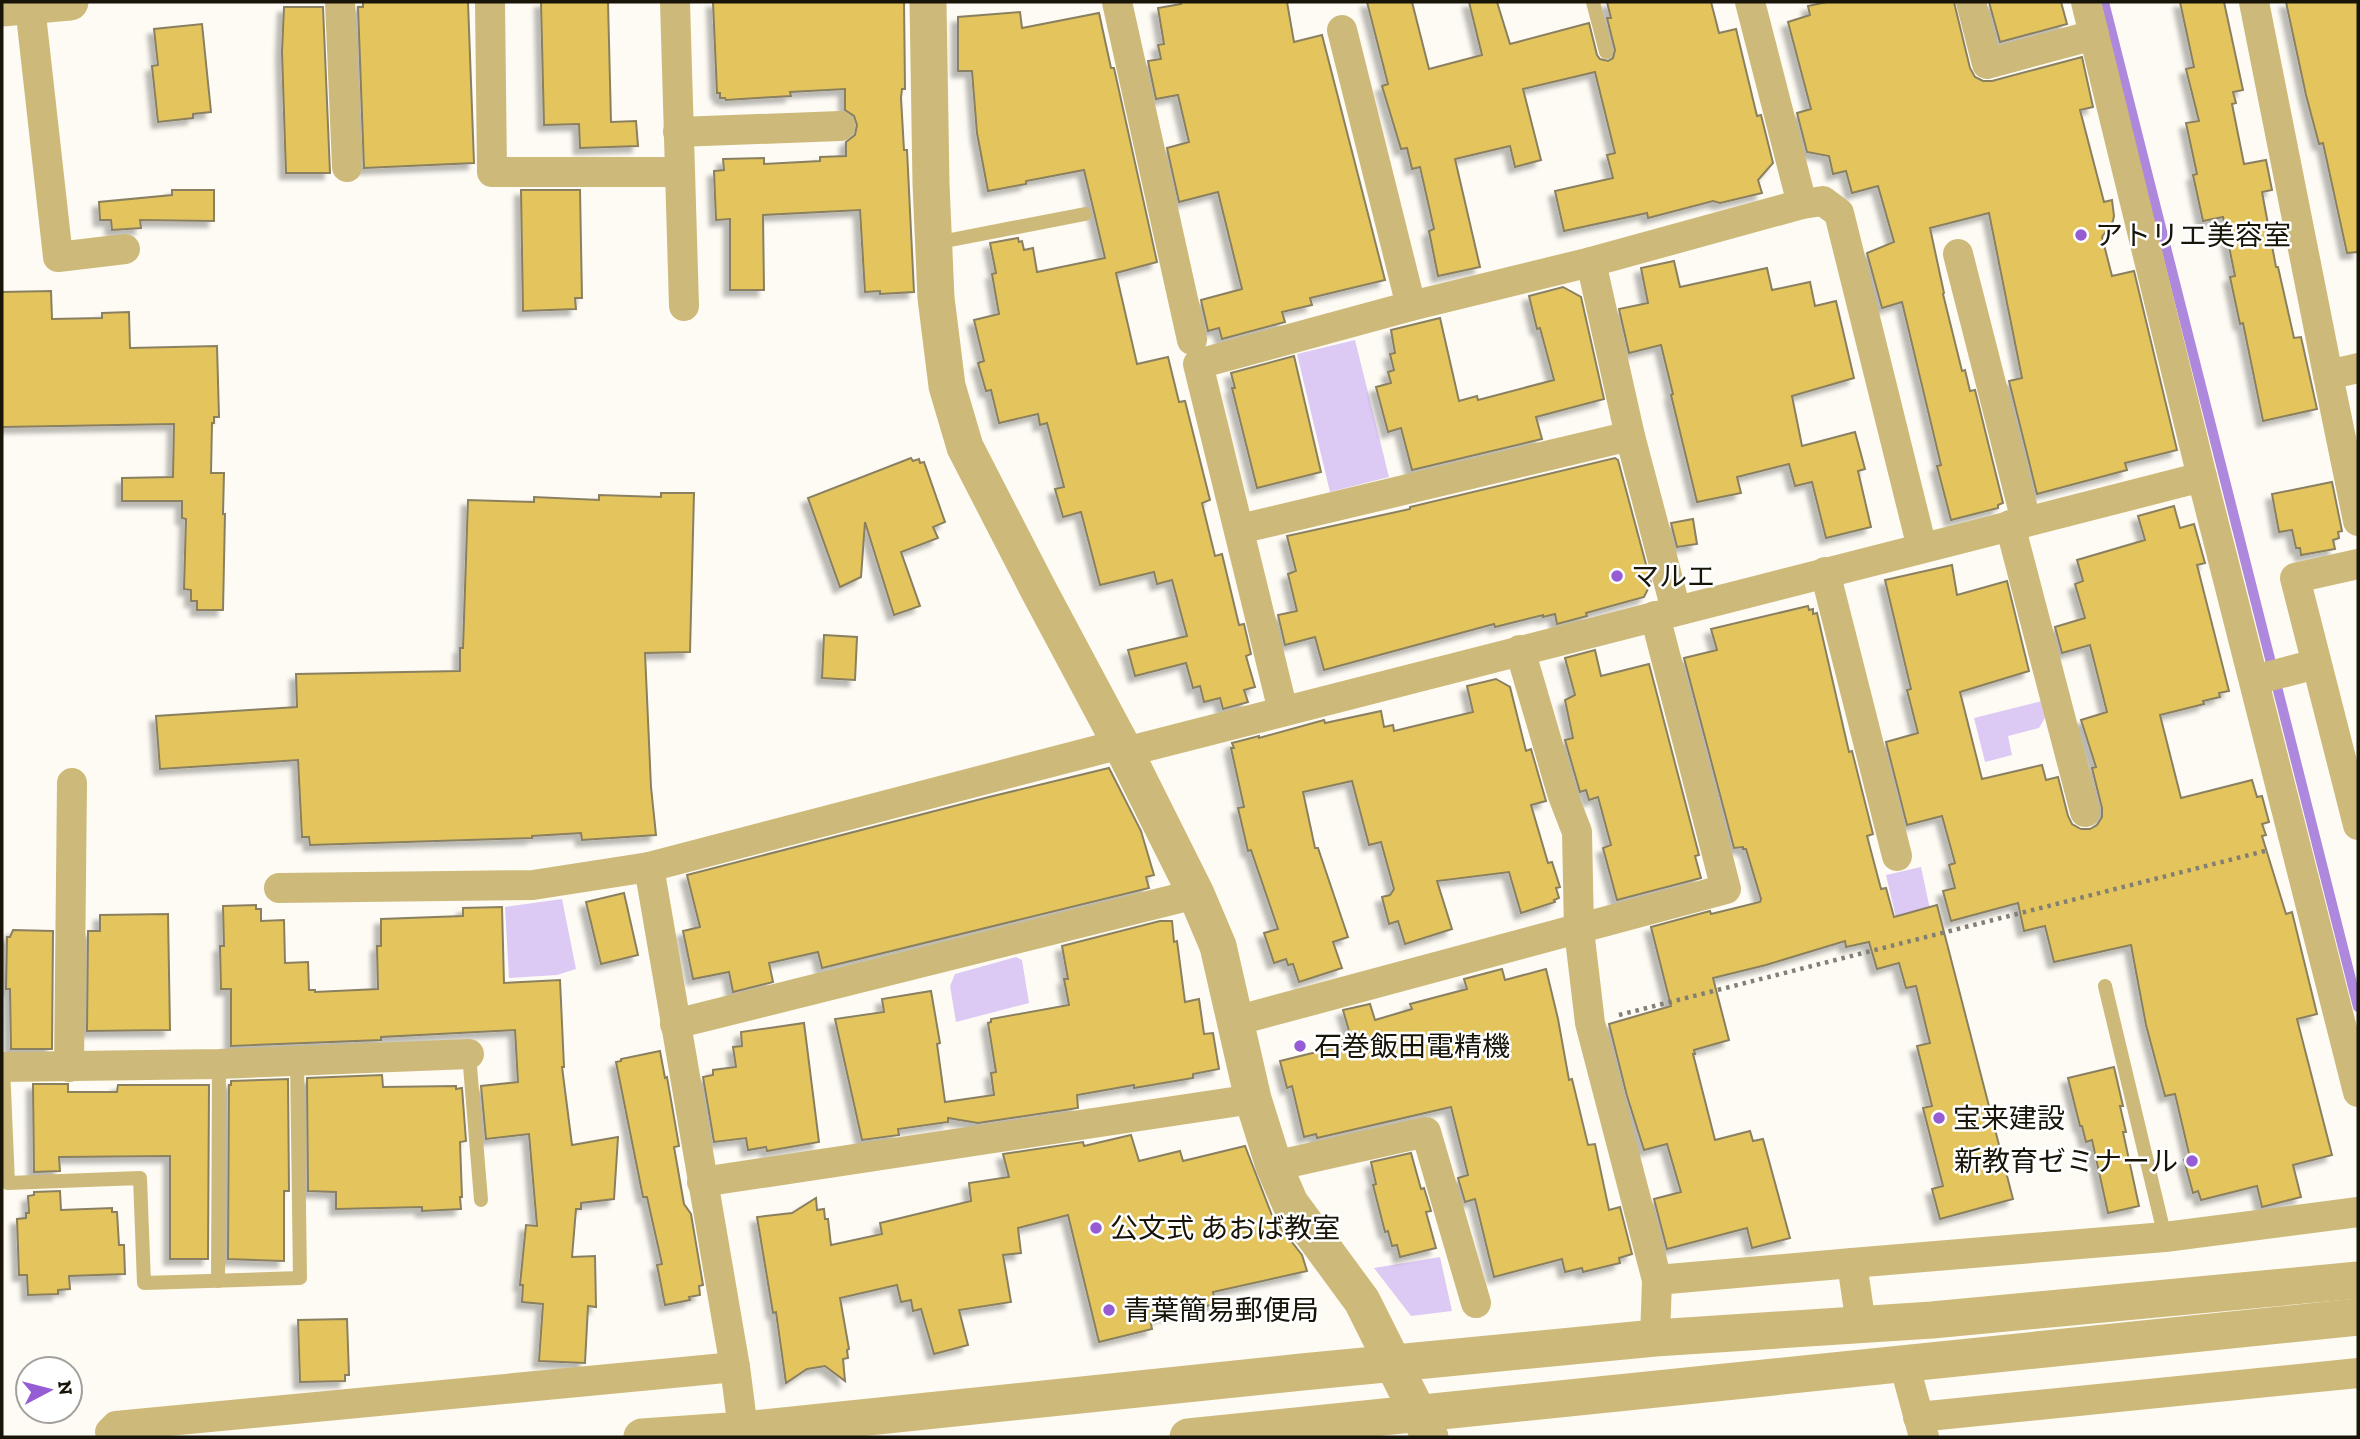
<svg xmlns="http://www.w3.org/2000/svg" width="2360" height="1439" font-family="'Zilla Slab','Noto Sans JP',serif">
  <style>
    .green { fill: #dccaf5 }
    .lines { fill: none; stroke-linecap: round; stroke-linejoin: round }
    .stream { stroke: #ae88dd; stroke-width: 10 }
    .building { fill: #e4c55d; stroke: #8a8060; stroke-width: 2; filter: url(#shadow) }
    .path { stroke: #827f75; stroke-width: 4.5; stroke-dasharray: 3.5 5; stroke-linecap: butt }
    .service { stroke: #cdba7b; stroke-width: 14 }
    .minor { stroke: #cdba7b; stroke-width: 30 }
    .tertiary { stroke: #cdba7b; stroke-width: 37 }
    .poi-dot { fill: #965cd3; stroke: #fff; stroke-width: 2.5 }
    .labels { text-anchor: middle; dominant-baseline: central; stroke-width: 5; stroke-linejoin: round; paint-order: stroke }
    .poi-label { font-size: 28px; fill: #181408; stroke: #fff; text-anchor: start }
  </style>
  <defs>
    <filter id="shadow"><feDropShadow dx="-6" dy="6" stdDeviation="2" flood-color="#0004"/></filter>
  </defs>
  <rect width="100%" height="100%" fill="#fefbf4"/>
  <!-- green -->
  <g class="green">
    <polygon points="1355,340 1389,477 1330,492 1297,354"/>
    <polygon points="2042,701 2046,716 2039,728 2008,736 2012,755 1985,762 1974,718"/>
    <polygon points="1921,867 1934,928 1900,935 1886,875"/>
    <polygon points="562,899 576,969 557,975 509,978 505,907"/>
    <polygon points="1016,957 1022,960 1029,1003 956,1022 950,986 955,974"/>
    <polygon points="1440,1257 1452,1311 1411,1316 1374,1268"/>
  </g>
  <g class="lines">
    <!-- stream -->
    <polyline class="stream" points="2104,2 2358,1007"/>
  </g>
  <!-- building -->
  <g class="building">
    <polygon points="363,2 468,2 474,163 364,168 358,7 363,7"/>
    <polygon points="541,2 608,2 611,122 636,121 638,146 580,148 579,124 544,125"/>
    <polygon points="713,2 904,2 905,89 902,89 901,98 904,150 907,150 914,292 880,294 880,291 865,292 860,210 763,215 764,290 730,290 730,219 716,220 714,171 724,170 723,159 764,158 764,164 820,161 820,157 846,156 846,142 855,135 857,125 854,116 845,110 845,89 790,92 791,96 726,100 725,98 720,98 720,93 717,93"/>
    <polygon points="1180,2 1287,2 1294,42 1322,35 1385,280 1310,298 1312,305 1282,312 1285,322 1222,339 1219,328 1208,331 1201,300 1242,289 1218,192 1179,202 1167,148 1189,142 1178,95 1156,99 1148,61 1161,59 1158,45 1164,44 1158,8 1181,4"/>
    <polygon points="1367,2 1412,2 1429,69 1482,55 1469,2 1497,2 1510,44 1589,23 1597,55 1600,59 1608,61 1613,58 1615,50 1607,18 1611,18 1607,2 1711,2 1719,33 1736,29 1757,116 1761,115 1773,163 1758,180 1762,193 1720,203 1713,201 1648,218 1647,213 1564,231 1555,191 1613,178 1607,155 1615,153 1595,72 1523,89 1541,160 1515,167 1510,146 1455,159 1480,267 1438,276 1429,231 1434,229 1420,167 1412,169 1407,148 1401,149 1382,86 1388,84"/>
    <polygon points="1827,2 1954,2 1970,68 1975,77 1983,81 1992,81 2082,57 2093,107 2080,110 2104,202 2112,200 2114,216 2113,221 2102,237 2112,276 2134,271 2177,450 2125,463 2127,470 2037,494 2009,381 2022,378 1989,213 1930,228 1944,293 1943,294 1962,371 1965,370 1970,391 1975,390 2003,503 1998,505 1998,508 1951,520 1937,466 1941,465 1902,302 1882,308 1867,253 1894,242 1878,186 1852,193 1846,171 1833,174 1829,156 1807,152 1797,113 1811,109 1788,22 1810,15 1808,6"/>
    <polygon points="1989,2 2061,2 2067,24 2000,42"/>
    <polygon points="2180,2 2224,2 2243,90 2233,92 2236,103 2232,104 2244,164 2266,160 2272,190 2262,192 2276,267 2278,267 2294,338 2301,337 2317,409 2263,421 2243,323 2240,324 2230,277 2235,276 2223,217 2203,221 2193,175 2197,174 2186,123 2199,121 2186,69 2194,67"/>
    <polygon points="2286,2 2358,2 2358,252 2347,253 2323,143 2319,144 2306,95"/>
    <polygon points="284,7 323,7 330,173 286,173 282,52"/>
    <polygon points="1020,12 1022,28 1099,13 1111,68 1114,68 1157,262 1116,273 1137,364 1168,357 1179,402 1185,401 1210,500 1202,503 1215,556 1222,554 1239,625 1244,624 1251,654 1246,656 1255,687 1244,690 1248,702 1223,709 1220,698 1204,702 1200,686 1193,688 1186,663 1135,676 1128,650 1187,636 1172,580 1157,584 1154,572 1100,585 1081,512 1063,517 1055,489 1064,487 1047,423 1040,425 1038,414 999,423 991,390 986,391 978,363 984,361 974,320 999,314 992,274 996,273 990,243 1018,238 1019,242 1022,241 1024,250 1033,248 1037,272 1105,258 1084,170 1026,181 1026,184 988,191 977,133 972,71 958,71 958,17"/>
    <polygon points="202,24 211,112 193,114 193,118 158,122 152,66 158,65 154,29"/>
    <polygon points="172,190 214,190 214,221 140,220 141,228 112,230 111,220 100,220 99,202 172,195"/>
    <polygon points="521,190 580,190 582,298 575,298 576,309 523,311"/>
    <polygon points="1674,261 1680,287 1767,268 1772,290 1810,282 1815,306 1836,301 1854,378 1792,396 1802,446 1855,432 1865,469 1858,471 1871,527 1826,538 1812,482 1795,486 1789,464 1737,477 1741,493 1697,502 1671,395 1673,394 1661,345 1629,353 1619,309 1648,303 1641,268"/>
    <polygon points="1563,287 1581,297 1604,399 1536,417 1542,439 1412,470 1401,428 1388,432 1376,387 1391,383 1388,372 1394,370 1390,354 1395,353 1391,330 1440,318 1459,401 1477,396 1478,400 1554,380 1540,328 1537,329 1529,296"/>
    <polygon points="51,291 52,319 102,318 102,313 129,312 130,348 217,346 219,417 214,417 214,423 212,423 211,473 224,473 223,514 225,514 223,610 197,610 197,601 191,601 191,590 184,589 186,519 182,518 182,501 122,501 122,478 173,477 174,424 2,427 2,292"/>
    <polygon points="1294,356 1321,472 1257,488 1232,388 1235,388 1231,373"/>
    <polygon points="911,458 913,461 919,459 920,463 924,462 945,522 933,527 938,538 901,552 920,606 894,615 865,522 861,577 840,587 808,498"/>
    <polygon points="1615,458 1618,460 1651,583 1644,597 1586,613 1587,616 1557,624 1555,614 1543,617 1543,615 1495,627 1494,624 1324,670 1315,637 1285,645 1278,615 1297,611 1288,574 1296,571 1287,536 1410,509 1410,507"/>
    <polygon points="2332,482 2342,531 2338,532 2339,538 2333,540 2335,549 2301,555 2300,548 2296,548 2292,530 2279,532 2272,494"/>
    <polygon points="661,493 694,493 690,652 645,653 651,787 656,835 582,840 581,833 532,836 532,838 310,845 309,837 302,837 298,760 160,769 156,716 297,707 296,674 460,671 460,648 463,648 468,500 534,502 534,497 599,500 599,495 661,497"/>
    <polygon points="2174,506 2180,528 2194,524 2205,563 2197,565 2229,691 2219,693 2220,697 2203,701 2204,704 2160,715 2181,798 2252,780 2257,797 2262,796 2269,822 2262,824 2266,835 2262,836 2286,914 2292,912 2317,1014 2297,1019 2332,1155 2293,1165 2301,1197 2262,1207 2257,1186 2201,1200 2198,1191 2193,1193 2184,1160 2190,1158 2175,1094 2165,1096 2146,1025 2131,945 2054,962 2045,926 2024,931 2018,903 1951,921 1943,891 1955,888 1949,865 1955,863 1942,816 1907,825 1886,742 1918,733 1907,690 1911,689 1885,580 1952,565 1957,595 2007,581 2029,671 1960,692 1982,779 2042,765 2046,780 2058,777 2068,816 2072,824 2081,829 2090,829 2097,825 2102,817 2102,808 2092,768 2096,767 2081,720 2107,712 2090,645 2062,653 2055,627 2085,618 2075,584 2083,581 2077,560 2145,540 2138,516"/>
    <polygon points="1693,519 1697,544 1677,547 1671,523"/>
    <polygon points="1808,606 1809,610 1813,609 1813,614 1817,613 1849,752 1852,751 1873,834 1867,836 1881,889 1886,888 1894,917 1937,905 2013,1199 1940,1219 1932,1189 1943,1186 1923,1108 1932,1106 1917,1046 1930,1043 1916,986 1906,988 1899,963 1877,969 1869,942 1846,947 1845,941 1766,965 1713,978 1729,1040 1694,1050 1695,1054 1693,1054 1715,1140 1750,1131 1753,1141 1763,1139 1790,1238 1752,1248 1747,1228 1667,1249 1654,1199 1681,1192 1667,1144 1644,1150 1627,1096 1609,1024 1671,1006 1651,927 1710,911 1711,914 1760,902 1761,899 1746,849 1743,849 1743,847 1734,848 1684,658 1717,650 1711,629"/>
    <polygon points="824,635 857,637 855,680 822,678"/>
    <polygon points="1595,650 1601,676 1649,664 1699,855 1695,856 1701,878 1617,900 1603,848 1611,845 1598,797 1589,800 1586,790 1580,792 1565,740 1573,738 1565,700 1575,695 1565,658"/>
    <polygon points="1496,679 1510,687 1526,751 1531,749 1546,801 1531,805 1548,863 1552,862 1560,887 1556,888 1559,898 1554,900 1555,902 1521,913 1509,872 1437,881 1452,929 1405,944 1398,921 1389,924 1382,897 1390,895 1394,889 1381,842 1369,845 1352,781 1303,792 1315,848 1318,848 1348,937 1333,942 1342,968 1299,982 1293,964 1288,965 1286,959 1274,963 1264,933 1278,929 1251,850 1248,851 1238,808 1244,807 1231,748 1234,748 1232,743 1259,736 1259,738 1324,720 1325,723 1381,711 1384,727 1393,725 1394,731 1473,712 1467,686"/>
    <polygon points="1109,768 1141,831 1154,875 1146,877 1149,888 822,968 818,952 769,963 773,982 733,992 729,972 693,979 683,931 700,927 687,875 989,797"/>
    <polygon points="624,893 638,955 601,964 586,902"/>
    <polygon points="256,905 256,909 261,909 261,921 284,920 285,963 308,962 309,990 315,990 315,992 378,989 377,946 381,946 381,919 463,916 463,908 502,907 504,983 560,980 564,1067 562,1067 572,1145 618,1137 614,1199 581,1203 581,1209 576,1209 572,1257 595,1256 596,1307 588,1306 585,1363 539,1361 543,1304 522,1302 523,1285 520,1285 526,1225 537,1226 529,1134 486,1139 481,1086 518,1082 515,1030 381,1037 381,1040 231,1046 231,989 221,989 220,946 224,946 223,906"/>
    <polygon points="168,914 170,1030 87,1031 88,931 100,931 100,915"/>
    <polygon points="1160,921 1172,921 1174,942 1177,941 1185,1002 1199,999 1204,1034 1213,1033 1219,1069 1193,1074 1193,1078 1134,1088 1134,1085 1077,1095 1078,1108 978,1123 948,1118 948,1122 898,1129 899,1135 862,1140 835,1019 884,1012 882,999 931,991 940,1043 937,1044 945,1102 994,1095 991,1073 996,1072 988,1023 991,1022 991,1019 1069,1005 1064,979 1068,979 1062,946"/>
    <polygon points="13,930 53,931 52,1049 11,1049 10,989 6,989 7,937 10,937"/>
    <polygon points="1502,969 1505,980 1546,969 1558,1019 1569,1080 1572,1079 1588,1145 1595,1144 1609,1210 1620,1207 1632,1254 1619,1258 1620,1263 1583,1272 1582,1268 1565,1272 1562,1259 1494,1277 1475,1199 1465,1202 1458,1178 1468,1175 1451,1107 1317,1138 1316,1134 1304,1137 1292,1086 1287,1088 1280,1061 1345,1045 1343,1040 1351,1038 1343,1010 1370,1004 1375,1020 1412,1009 1410,1004 1467,989 1464,979"/>
    <polygon points="804,1023 819,1142 767,1151 766,1147 748,1150 746,1138 714,1142 703,1077 713,1075 713,1070 736,1067 733,1047 742,1046 741,1032"/>
    <polygon points="660,1051 665,1078 667,1077 679,1146 674,1147 684,1204 691,1214 703,1285 699,1286 700,1295 689,1297 690,1300 665,1305 657,1265 662,1264 647,1197 643,1197 616,1062 621,1061 621,1059"/>
    <polygon points="2114,1067 2123,1106 2120,1106 2126,1132 2123,1132 2139,1206 2108,1213 2092,1140 2086,1142 2082,1126 2080,1126 2068,1078"/>
    <polygon points="382,1075 383,1087 456,1086 456,1089 462,1088 466,1141 460,1142 462,1197 460,1197 461,1209 422,1211 422,1207 336,1209 336,1192 308,1191 307,1078"/>
    <polygon points="288,1079 289,1191 284,1191 284,1261 228,1259 229,1085 231,1085 231,1081"/>
    <polygon points="33,1084 68,1084 68,1092 117,1092 118,1085 209,1085 208,1259 170,1259 170,1156 59,1157 60,1171 34,1172"/>
    <polygon points="1131,1135 1139,1161 1180,1151 1183,1161 1245,1146 1273,1218 1302,1255 1307,1271 1213,1292 1215,1304 1150,1319 1152,1329 1099,1342 1068,1215 1018,1228 1021,1253 1003,1255 1011,1302 959,1310 968,1345 934,1354 921,1309 913,1311 911,1300 901,1302 897,1285 840,1298 849,1349 847,1350 848,1358 843,1359 845,1381 825,1366 807,1369 786,1383 776,1312 773,1313 757,1217 792,1213 816,1198 817,1210 824,1209 825,1219 828,1219 831,1245 882,1234 880,1223 971,1201 969,1183 1009,1177 1003,1154 1083,1142 1084,1146"/>
    <polygon points="1411,1153 1421,1189 1424,1188 1431,1211 1426,1212 1436,1248 1400,1257 1397,1245 1392,1246 1388,1231 1385,1232 1373,1185 1376,1184 1371,1162"/>
    <polygon points="60,1191 61,1210 112,1208 112,1212 117,1212 119,1245 124,1245 125,1274 69,1276 70,1289 58,1290 58,1294 28,1295 27,1275 19,1275 17,1219 26,1218 26,1213 29,1213 28,1196 34,1195 34,1192"/>
    <polygon points="347,1319 349,1375 345,1375 345,1381 300,1382 298,1320"/>
  </g>
  <g class="lines">
    <!-- path -->
    <polyline class="path" points="1619,1015 2265,851"/>
    <!-- service -->
    <g class="service">
      <polyline points="1593,2 1606,52"/>
      <polyline points="935,243 1085,214"/>
      <polyline points="2105,986 2165,1237"/>
      <polyline points="469,1054 481,1200"/>
      <polyline points="3,1067 8,1183 140,1178 144,1283 300,1278 297,1061"/>
      <polyline points="218,1281 219,1064"/>
    </g>
    <!-- minor -->
    <g class="minor">
      <polyline points="340,2 347,167"/>
      <polyline points="490,2 492,172 680,172"/>
      <polyline points="675,2 684,306"/>
      <polyline points="1117,2 1192,340"/>
      <polyline points="1750,2 1802,204"/>
      <polyline points="1971,2 1987,64 2094,35"/>
      <polyline points="2086,2 2202,477 2358,1092"/>
      <polyline points="2254,2 2328,375"/>
      <polyline points="30,6 58,257 125,249"/>
      <polyline points="1342,30 1411,306"/>
      <polyline points="678,132 840,126"/>
      <polyline points="1958,254 2026,521"/>
      <polyline points="1591,262 1630,436 1676,610"/>
      <polyline points="2358,368 2328,375 2358,521"/>
      <polyline points="2010,525 2085,812"/>
      <polyline points="1240,529 1630,436"/>
      <polyline points="2358,564 2295,578 2358,825"/>
      <polyline points="1825,572 1897,856"/>
      <polyline points="1520,650 1562,793 1577,832 1579,930 1590,1023 1657,1280 1655,1338"/>
      <polyline points="2255,680 2316,664"/>
      <polyline points="1283,711 1198,364 1411,306 1591,262 1802,204 1823,201 1839,213 1922,548"/>
      <polyline points="1125,752 2202,477"/>
      <polyline points="649,867 735,1367 744,1437"/>
      <polyline points="279,888 533,885 649,867 1121,744"/>
      <polyline points="1235,1021 1726,889 1655,616"/>
      <polyline points="675,1024 1196,894"/>
      <polyline points="2,1067 219,1064 469,1054"/>
      <polyline points="69,1067 72,783"/>
      <polyline points="1274,1166 1426,1132 1476,1303"/>
      <polyline points="702,1182 1253,1099"/>
      <polyline points="1657,1280 1852,1263"/>
      <polyline points="1861,1325 1852,1263 2165,1237 2358,1212"/>
      <polyline points="1904,1363 1924,1437"/>
      <polyline points="1918,1417 2358,1373"/>
      <polyline points="110,1432 116,1426 735,1367"/>
    </g>
    <!-- tertiary -->
    <g class="tertiary">
      <polyline points="928,2 931,184 936,298 947,386 965,447 1038,589 1125,752 1196,894 1218,946 1253,1099 1274,1166 1290,1203 1362,1301 1430,1437"/>
      <polyline points="2,8 70,2"/>
      <polyline points="642,1437 744,1430 1302,1372 1655,1338 1932,1320 2358,1280"/>
      <polyline points="1188,1437 2358,1317"/>
    </g>
  </g>
  <!-- markers -->
  <g class="poi-dot">
    <circle cx="2081" cy="235" r="7"/>
    <circle cx="1617" cy="576" r="7"/>
    <circle cx="1300" cy="1046" r="7"/>
    <circle cx="1939" cy="1118" r="7"/>
    <circle cx="2192" cy="1161" r="7"/>
    <circle cx="1096" cy="1228" r="7"/>
    <circle cx="1109" cy="1310" r="7"/>
  </g>
  <g class="labels">
    <!-- poi labels -->
    <g class="poi-label">
      <text x="2095" y="235">アトリエ美容室</text>
      <text x="1631" y="576">マルエ</text>
      <text x="1314" y="1046">石巻飯田電精機</text>
      <text x="1953" y="1118">宝来建設</text>
      <text x="2178" y="1161" text-anchor="end">新教育ゼミナール</text>
      <text x="1110" y="1228">公文式 あおば教室</text>
      <text x="1123" y="1310">青葉簡易郵便局</text>
    </g>
  </g>
  <!-- border -->
  <rect width="2360" height="1439" fill="none" stroke="#181408" stroke-width="7"/>
  <!-- north arrow -->
  <g transform="translate(49 1390) rotate(83)"><circle r="33" fill="#ffffff" stroke="#a3a19c" stroke-width="2"/>
  <path d="M0-5L12 26L0 18L-12 26Z" fill="#965cd3"/>
  <text y="-10" font-size="19" font-weight="bold" text-anchor="middle" fill="#181408">N</text>
  </g>
</svg>
